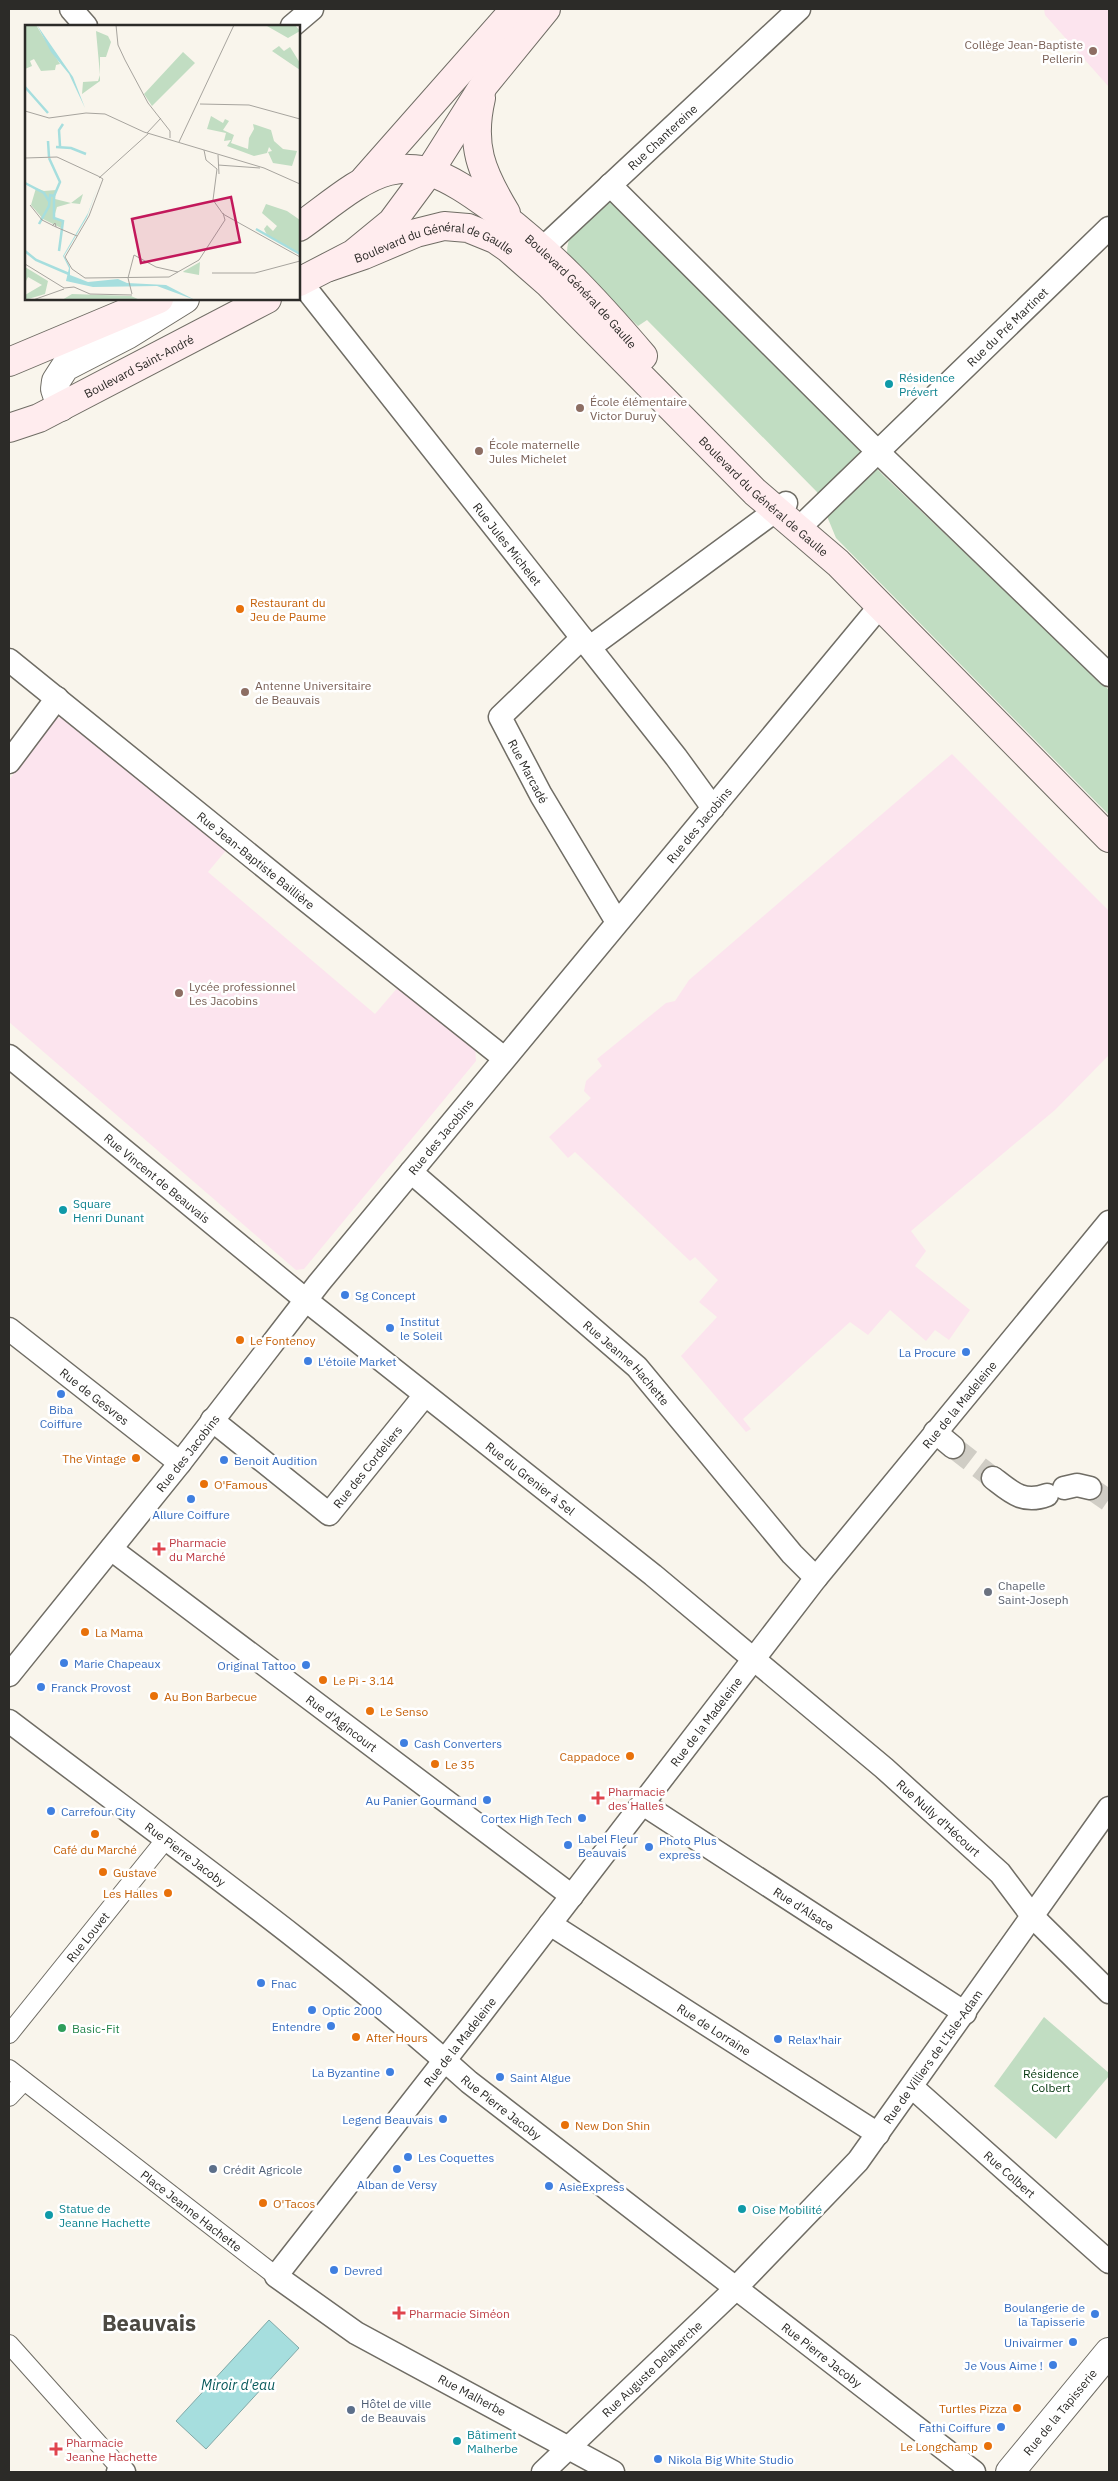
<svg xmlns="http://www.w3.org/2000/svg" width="1118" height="2481" font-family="'IBM Plex Sans',sans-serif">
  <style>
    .education { fill: #fce4ee }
    .green { fill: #c1ddc2 }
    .water { fill: #a6dede; stroke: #81a8a7 }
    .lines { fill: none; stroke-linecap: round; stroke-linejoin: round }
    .minor-tunnel { stroke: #d0cdc5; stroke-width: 22; stroke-dasharray: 22 11; stroke-linecap: butt }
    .pedestrian-casing { stroke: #706d65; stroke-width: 20 }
    .minor-casing { stroke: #706d65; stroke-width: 25 }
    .tertiary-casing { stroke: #706d65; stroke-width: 30 }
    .secondary-casing { stroke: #706d65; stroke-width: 30 }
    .pedestrian { stroke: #fff; stroke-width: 18 }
    .minor { stroke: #fff; stroke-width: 22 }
    .tertiary { stroke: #fff; stroke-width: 28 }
    .secondary { stroke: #ffecee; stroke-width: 28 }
    .education-dot { fill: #8d6e63; stroke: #fff; stroke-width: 2 }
    .culture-dot { fill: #0f9aa8; stroke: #fff; stroke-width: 2 }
    .food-dot { fill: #e8710a; stroke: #fff; stroke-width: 2 }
    .shop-dot { fill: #3f7fe0; stroke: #fff; stroke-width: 2 }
    .health-dot { fill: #e0444e; stroke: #fff; stroke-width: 2 }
    .worship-dot { fill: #6b7280; stroke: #fff; stroke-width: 2 }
    .leisure-dot { fill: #2e9e5b; stroke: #fff; stroke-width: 2 }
    .service-dot { fill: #5c6f8a; stroke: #fff; stroke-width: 2 }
    .labels { text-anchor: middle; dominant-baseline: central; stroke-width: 5; stroke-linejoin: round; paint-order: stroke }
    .education-label { font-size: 12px; fill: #785e54; stroke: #fff; text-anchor: start }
    .street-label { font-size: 12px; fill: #2c2b28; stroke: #fff }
    .culture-label { font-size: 12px; fill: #0d838f; stroke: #fff; text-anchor: start }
    .food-label { font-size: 12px; fill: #c56008; stroke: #fff; text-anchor: start }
    .shop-label { font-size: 12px; fill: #366cbe; stroke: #fff; text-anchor: start }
    .health-label { font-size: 12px; fill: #be3a42; stroke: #fff; text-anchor: start }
    .worship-label { font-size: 12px; fill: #5b616d; stroke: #fff; text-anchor: start }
    .leisure-label { font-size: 12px; fill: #27864d; stroke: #fff; text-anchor: start }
    .park-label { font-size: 12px; fill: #00340a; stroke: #fff }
    .service-label { font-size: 12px; fill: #4e5e75; stroke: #fff; text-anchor: start }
    .water-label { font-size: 14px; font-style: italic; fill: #08595b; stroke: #fff }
    .town-label { font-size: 22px; font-weight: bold; fill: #4c4942; stroke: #fff }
    .inset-river { fill: none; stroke: #a6dede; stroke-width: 2.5 }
    .inset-road { fill: none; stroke: #a7a49e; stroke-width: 1 }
    .view { fill: #c2185b; fill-opacity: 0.15; stroke: #c2185b; stroke-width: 2.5 }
    .inset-edge { fill: none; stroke: #2c2b28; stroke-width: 2.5 }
  </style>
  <rect width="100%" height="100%" fill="#f9f5ec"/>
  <!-- education -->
  <g class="education">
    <polygon points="1044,9 1109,9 1109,87 1045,15"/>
    <polygon points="65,717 228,848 208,872 375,1014 399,986 475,1047 476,1061 304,1269 296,1270 9,1022 9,780 53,719"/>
    <polygon points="952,754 1109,911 1109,1055 1055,1110 911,1231 926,1251 915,1266 970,1310 949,1340 935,1330 926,1341 890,1310 868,1335 850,1322 743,1419 751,1429 746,1432 681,1356 717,1317 699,1302 718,1280 695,1257 690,1261 575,1152 568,1158 549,1137 591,1098 584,1091 586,1081 602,1066 597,1059 666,1003 675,1001 689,980"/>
  </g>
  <!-- green -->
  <g class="green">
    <path d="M609,199L744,332L884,476L1109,690V815L836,538L817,492L647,320L638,326L568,260C562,230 589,217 609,199Z"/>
    <polygon points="1044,2017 1109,2073 1109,2076 1056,2139 994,2086"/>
  </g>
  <!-- water -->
  <polygon class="water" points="269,2320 299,2348 206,2449 176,2421"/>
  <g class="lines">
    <!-- minor-tunnel -->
    <g class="minor-tunnel">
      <polyline points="953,1447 993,1478"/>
      <polyline points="1090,1488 1109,1501"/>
    </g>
    <!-- pedestrian casing -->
    <g class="pedestrian-casing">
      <g id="pedestrian">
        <path id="s1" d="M9,2034L166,1839"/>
        <path id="s2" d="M9,2069L276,2276"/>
        <polyline points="9,2097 24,2081"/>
        <polyline points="9,2344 121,2469"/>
      </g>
    </g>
    <!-- minor casing -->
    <g class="minor-casing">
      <g id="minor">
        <polyline points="71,9 86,26"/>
        <polyline points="292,26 312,9"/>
        <polyline points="610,185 877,451 1109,675"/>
        <path id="s3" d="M529,261L799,9"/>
        <path id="s4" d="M300,281L676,757L713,808"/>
        <path id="s5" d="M798,529L1109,228"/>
        <path id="s6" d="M582,638L500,717L541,795L617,922"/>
        <polyline points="590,647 786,503"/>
        <path id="s7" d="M9,660L298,894L504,1058"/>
        <polyline points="9,762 57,698"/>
        <path id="s8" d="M9,1056L312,1305L653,1575L884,1768L1000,1873L1033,1917L1109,1992"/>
        <path id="s9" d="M411,1172L637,1367L792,1554L816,1578"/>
        <path id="s10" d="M9,1329L180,1463"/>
        <path id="s11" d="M212,1420L329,1514L425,1395"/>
        <polyline points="935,1432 953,1447"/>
        <path d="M993,1478C1011,1492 1023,1504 1047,1495"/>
        <polyline points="1064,1488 1077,1485 1090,1488"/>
        <path id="s12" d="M111,1549L572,1896"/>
        <path id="s13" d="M9,1675L180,1463L319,1283L880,606"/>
        <path id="s14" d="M9,1721C164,1839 324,1952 469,2082L974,2472"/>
        <path id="s15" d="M643,1804L965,2013"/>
        <path id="s16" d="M550,1924L878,2134"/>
        <path id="s17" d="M912,2087L1109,2262"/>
        <polyline points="118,2472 121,2469 124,2472"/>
        <path id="s18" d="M543,2472L728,2296L858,2161L1109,1808"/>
        <path id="s19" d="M613,2472L356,2333L276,2276L477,2019L816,1578L1109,1222"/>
      </g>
    </g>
    <!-- tertiary casing -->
    <g class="tertiary-casing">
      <g id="tertiary">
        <polyline points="61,407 55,389 56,381 65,367 127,335 185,299"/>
        <path id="s20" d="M1010,2472L1109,2352"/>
      </g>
    </g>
    <!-- secondary casing -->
    <g class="secondary-casing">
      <g id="secondary">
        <path d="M481,98C470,145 481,172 506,213"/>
        <polyline points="365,179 515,9"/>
        <path id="s21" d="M299,227C324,210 359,178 389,171C401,168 417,168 430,172C451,179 471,193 489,206C548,249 596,301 643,356"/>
        <path id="s22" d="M329,267L364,255L416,233L444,226L468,228L495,239L508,248L548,283L755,492L838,563L1109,838"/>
        <polyline points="299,282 353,254 392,222 429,172 484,85 546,9"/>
        <polyline points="9,362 159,299"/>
        <path id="s23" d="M9,428L39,418L267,299"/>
      </g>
    </g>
    <!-- pedestrian -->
    <use href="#pedestrian" class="pedestrian"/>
    <!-- minor -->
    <use href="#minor" class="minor"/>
    <!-- tertiary -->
    <use href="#tertiary" class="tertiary"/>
    <!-- secondary -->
    <use href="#secondary" class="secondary"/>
  </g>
  <!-- markers -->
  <g class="education-dot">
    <circle cx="1093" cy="51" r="5"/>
    <circle cx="580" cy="408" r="5"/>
    <circle cx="479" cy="451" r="5"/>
    <circle cx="245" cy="692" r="5"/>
    <circle cx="179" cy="993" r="5"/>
  </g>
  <g class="culture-dot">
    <circle cx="889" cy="384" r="5"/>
    <circle cx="63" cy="1210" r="5"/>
    <circle cx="742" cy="2209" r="5"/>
    <circle cx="49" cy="2215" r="5"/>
    <circle cx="457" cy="2441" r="5"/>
  </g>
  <g class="food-dot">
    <circle cx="240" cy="609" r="5"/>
    <circle cx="240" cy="1340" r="5"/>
    <circle cx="136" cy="1458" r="5"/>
    <circle cx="204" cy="1484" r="5"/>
    <circle cx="85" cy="1632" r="5"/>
    <circle cx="323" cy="1680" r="5"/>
    <circle cx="154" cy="1696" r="5"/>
    <circle cx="370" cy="1711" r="5"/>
    <circle cx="630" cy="1756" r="5"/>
    <circle cx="435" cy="1764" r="5"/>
    <circle cx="95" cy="1834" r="5"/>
    <circle cx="103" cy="1872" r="5"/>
    <circle cx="168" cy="1893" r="5"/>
    <circle cx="356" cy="2037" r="5"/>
    <circle cx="565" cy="2125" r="5"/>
    <circle cx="263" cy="2203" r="5"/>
    <circle cx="1017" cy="2408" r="5"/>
    <circle cx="988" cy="2446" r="5"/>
  </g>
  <g class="shop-dot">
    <circle cx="345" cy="1295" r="5"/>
    <circle cx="390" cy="1328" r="5"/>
    <circle cx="966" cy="1352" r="5"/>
    <circle cx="308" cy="1361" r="5"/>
    <circle cx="61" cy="1394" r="5"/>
    <circle cx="224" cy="1460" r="5"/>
    <circle cx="191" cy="1499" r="5"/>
    <circle cx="64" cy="1663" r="5"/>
    <circle cx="306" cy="1665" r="5"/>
    <circle cx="41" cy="1687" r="5"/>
    <circle cx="404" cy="1743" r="5"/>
    <circle cx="487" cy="1800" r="5"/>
    <circle cx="51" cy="1811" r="5"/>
    <circle cx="582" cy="1818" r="5"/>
    <circle cx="568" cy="1845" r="5"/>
    <circle cx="649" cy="1847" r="5"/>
    <circle cx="261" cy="1983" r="5"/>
    <circle cx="312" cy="2010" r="5"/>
    <circle cx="331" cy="2026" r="5"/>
    <circle cx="778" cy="2039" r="5"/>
    <circle cx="390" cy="2072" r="5"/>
    <circle cx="500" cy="2077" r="5"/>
    <circle cx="443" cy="2119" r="5"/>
    <circle cx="408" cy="2157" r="5"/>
    <circle cx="397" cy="2169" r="5"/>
    <circle cx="549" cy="2186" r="5"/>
    <circle cx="334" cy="2270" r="5"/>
    <circle cx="1095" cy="2314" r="5"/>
    <circle cx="1073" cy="2342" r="5"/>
    <circle cx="1053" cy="2365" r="5"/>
    <circle cx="1001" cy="2427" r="5"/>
    <circle cx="658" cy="2459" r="5"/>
  </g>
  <g class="health-dot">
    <path d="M156.5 1541.5h5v5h5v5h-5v5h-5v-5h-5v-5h5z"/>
    <path d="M595.5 1790.5h5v5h5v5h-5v5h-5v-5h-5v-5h5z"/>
    <path d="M396.5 2305.5h5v5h5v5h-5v5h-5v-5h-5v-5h5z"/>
    <path d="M53.5 2441.5h5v5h5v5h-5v5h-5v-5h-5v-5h5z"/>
  </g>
  <circle class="worship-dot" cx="988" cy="1592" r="5"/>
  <circle class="leisure-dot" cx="62" cy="2028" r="5"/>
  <g class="service-dot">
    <circle cx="213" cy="2169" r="5"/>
    <circle cx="351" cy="2410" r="5"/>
  </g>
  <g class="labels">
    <!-- education labels -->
    <g class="education-label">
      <text x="1083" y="44" text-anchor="end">Collège Jean-Baptiste<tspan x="1083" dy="14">Pellerin</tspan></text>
      <text x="590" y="401">École élémentaire<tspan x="590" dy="14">Victor Duruy</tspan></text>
      <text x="489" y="444">École maternelle<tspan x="489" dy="14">Jules Michelet</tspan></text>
      <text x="255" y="685">Antenne Universitaire<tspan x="255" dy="14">de Beauvais</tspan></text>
      <text x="189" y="986">Lycée professionnel<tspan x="189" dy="14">Les Jacobins</tspan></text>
    </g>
    <!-- street labels -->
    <g class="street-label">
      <text stroke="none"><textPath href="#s3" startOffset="182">Rue Chantereine</textPath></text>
      <text stroke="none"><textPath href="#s22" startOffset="112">Boulevard du Général de Gaulle</textPath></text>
      <text stroke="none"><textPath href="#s21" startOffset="342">Boulevard Général de Gaulle</textPath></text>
      <text stroke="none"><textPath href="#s5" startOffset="291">Rue du Pré Martinet</textPath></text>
      <text stroke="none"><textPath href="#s23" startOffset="144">Boulevard Saint-André</textPath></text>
      <text stroke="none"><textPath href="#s22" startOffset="548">Boulevard du Général de Gaulle</textPath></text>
      <text stroke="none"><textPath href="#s4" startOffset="335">Rue Jules Michelet</textPath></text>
      <text stroke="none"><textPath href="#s6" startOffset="175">Rue Marcadé</textPath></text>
      <text stroke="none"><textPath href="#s13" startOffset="1095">Rue des Jacobins</textPath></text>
      <text stroke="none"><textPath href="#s7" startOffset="318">Rue Jean-Baptiste Baillière</textPath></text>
      <text stroke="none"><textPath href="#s13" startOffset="690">Rue des Jacobins</textPath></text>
      <text stroke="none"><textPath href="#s8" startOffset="192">Rue Vincent de Beauvais</textPath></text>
      <text stroke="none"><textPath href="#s9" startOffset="288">Rue Jeanne Hachette</textPath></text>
      <text stroke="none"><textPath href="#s10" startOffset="109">Rue de Gesvres</textPath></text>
      <text stroke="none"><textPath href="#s19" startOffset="1498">Rue de la Madeleine</textPath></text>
      <text stroke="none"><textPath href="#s13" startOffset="285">Rue des Jacobins</textPath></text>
      <text stroke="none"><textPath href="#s11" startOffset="211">Rue des Cordeliers</textPath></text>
      <text stroke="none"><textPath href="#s8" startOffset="671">Rue du Grenier à Sel</textPath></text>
      <text stroke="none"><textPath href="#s12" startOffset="289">Rue d'Agincourt</textPath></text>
      <text stroke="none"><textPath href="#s19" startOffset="1092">Rue de la Madeleine</textPath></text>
      <text stroke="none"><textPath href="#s8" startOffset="1202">Rue Nully d'Hécourt</textPath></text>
      <text stroke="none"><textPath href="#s14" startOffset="221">Rue Pierre Jacoby</textPath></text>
      <text stroke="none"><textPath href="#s15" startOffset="192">Rue d'Alsace</textPath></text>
      <text stroke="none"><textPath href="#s1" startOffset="125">Rue Louvet</textPath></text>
      <text stroke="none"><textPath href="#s16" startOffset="195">Rue de Lorraine</textPath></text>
      <text stroke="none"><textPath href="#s19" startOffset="688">Rue de la Madeleine</textPath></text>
      <text stroke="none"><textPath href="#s18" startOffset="571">Rue de Villiers de L'Isle-Adam</textPath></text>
      <text stroke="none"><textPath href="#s14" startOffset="626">Rue Pierre Jacoby</textPath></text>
      <text stroke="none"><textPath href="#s17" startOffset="131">Rue Colbert</textPath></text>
      <text stroke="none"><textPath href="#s2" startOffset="231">Place Jeanne Hachette</textPath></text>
      <text stroke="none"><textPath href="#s14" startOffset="1031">Rue Pierre Jacoby</textPath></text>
      <text stroke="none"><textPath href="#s18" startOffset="150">Rue Auguste Delaherche</textPath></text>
      <text transform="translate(472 2395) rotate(28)">Rue Malherbe</text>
      <text stroke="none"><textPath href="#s20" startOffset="78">Rue de la Tapisserie</textPath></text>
    </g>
    <!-- culture labels -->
    <g class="culture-label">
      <text x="899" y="377">Résidence<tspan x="899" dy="14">Prévert</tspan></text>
      <text x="73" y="1203">Square<tspan x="73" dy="14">Henri Dunant</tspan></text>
      <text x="59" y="2208">Statue de<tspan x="59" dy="14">Jeanne Hachette</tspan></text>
      <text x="752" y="2209">Oise Mobilité</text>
      <text x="467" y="2434">Bâtiment<tspan x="467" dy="14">Malherbe</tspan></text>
    </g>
    <!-- food labels -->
    <g class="food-label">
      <text x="250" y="602">Restaurant du<tspan x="250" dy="14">Jeu de Paume</tspan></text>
      <text x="250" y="1340">Le Fontenoy</text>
      <text x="126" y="1458" text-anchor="end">The Vintage</text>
      <text x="214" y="1484">O'Famous</text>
      <text x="95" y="1632">La Mama</text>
      <text x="333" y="1680">Le Pi - 3.14</text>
      <text x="164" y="1696">Au Bon Barbecue</text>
      <text x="380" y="1711">Le Senso</text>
      <text x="620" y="1756" text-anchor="end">Cappadoce</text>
      <text x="445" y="1764">Le 35</text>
      <text x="95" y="1849" text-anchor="middle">Café du Marché</text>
      <text x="113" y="1872">Gustave</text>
      <text x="158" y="1893" text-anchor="end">Les Halles</text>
      <text x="366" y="2037">After Hours</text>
      <text x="575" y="2125">New Don Shin</text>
      <text x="273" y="2203">O'Tacos</text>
      <text x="1007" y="2408" text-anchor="end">Turtles Pizza</text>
      <text x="978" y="2446" text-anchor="end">Le Longchamp</text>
    </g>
    <!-- shop labels -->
    <g class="shop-label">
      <text x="355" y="1295">Sg Concept</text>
      <text x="400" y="1321">Institut<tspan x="400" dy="14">le Soleil</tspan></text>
      <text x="956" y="1352" text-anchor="end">La Procure</text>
      <text x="318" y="1361">L'étoile Market</text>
      <text x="61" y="1409" text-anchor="middle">Biba<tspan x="61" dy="14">Coiffure</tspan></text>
      <text x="234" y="1460">Benoit Audition</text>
      <text x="191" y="1514" text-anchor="middle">Allure Coiffure</text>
      <text x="74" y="1663">Marie Chapeaux</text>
      <text x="296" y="1665" text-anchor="end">Original Tattoo</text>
      <text x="51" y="1687">Franck Provost</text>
      <text x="414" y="1743">Cash Converters</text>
      <text x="477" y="1800" text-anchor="end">Au Panier Gourmand</text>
      <text x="61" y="1811">Carrefour City</text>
      <text x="572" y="1818" text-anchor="end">Cortex High Tech</text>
      <text x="578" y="1838">Label Fleur<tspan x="578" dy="14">Beauvais</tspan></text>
      <text x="659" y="1840">Photo Plus<tspan x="659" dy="14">express</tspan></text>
      <text x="271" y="1983">Fnac</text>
      <text x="322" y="2010">Optic 2000</text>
      <text x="321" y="2026" text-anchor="end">Entendre</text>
      <text x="788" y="2039">Relax'hair</text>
      <text x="380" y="2072" text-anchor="end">La Byzantine</text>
      <text x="510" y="2077">Saint Algue</text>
      <text x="433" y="2119" text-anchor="end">Legend Beauvais</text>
      <text x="418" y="2157">Les Coquettes</text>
      <text x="397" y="2184" text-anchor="middle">Alban de Versy</text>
      <text x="559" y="2186">AsieExpress</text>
      <text x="344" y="2270">Devred</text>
      <text x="1085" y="2307" text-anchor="end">Boulangerie de<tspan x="1085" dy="14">la Tapisserie</tspan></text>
      <text x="1063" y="2342" text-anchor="end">Univairmer</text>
      <text x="1043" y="2365" text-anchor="end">Je Vous Aime !</text>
      <text x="991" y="2427" text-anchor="end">Fathi Coiffure</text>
      <text x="668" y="2459">Nikola Big White Studio</text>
    </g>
    <!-- health labels -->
    <g class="health-label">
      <text x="169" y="1542">Pharmacie<tspan x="169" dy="14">du Marché</tspan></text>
      <text x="608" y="1791">Pharmacie<tspan x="608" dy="14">des Halles</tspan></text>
      <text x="409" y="2313">Pharmacie Siméon</text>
      <text x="66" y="2442">Pharmacie<tspan x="66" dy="14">Jeanne Hachette</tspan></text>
    </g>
    <!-- worship labels -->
    <g class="worship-label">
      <text x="998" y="1585">Chapelle<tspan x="998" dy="14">Saint-Joseph</tspan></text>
    </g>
    <!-- leisure labels -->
    <g class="leisure-label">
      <text x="72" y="2028">Basic-Fit</text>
    </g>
    <!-- park labels -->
    <g class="park-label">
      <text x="1051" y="2073">Résidence<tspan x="1051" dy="14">Colbert</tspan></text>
    </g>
    <!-- service labels -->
    <g class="service-label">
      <text x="223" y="2169">Crédit Agricole</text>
      <text x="361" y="2403">Hôtel de ville<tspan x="361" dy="14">de Beauvais</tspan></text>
    </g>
    <!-- water labels -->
    <g class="water-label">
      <text x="238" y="2385">Miroir d'eau</text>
    </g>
    <!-- town labels -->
    <g class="town-label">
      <text x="149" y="2322">Beauvais</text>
    </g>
  </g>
  <!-- overview -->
  <g transform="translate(25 25)">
    <rect width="275" height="275" fill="#f9f5ec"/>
    <path d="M0,0H11L35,39L31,40L30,45L16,46L9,34L5,36L7,41L0,44ZM270,0L275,6L263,13L242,1ZM71,6L83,11L86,17L81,32H75V56L57,69L58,57L73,56L75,50ZM254,21L259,26L265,22L275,38V45L247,26ZM158,27L170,38L127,81L119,69ZM186,91L198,98L200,94L204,96L198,105L209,110L206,118L223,124L224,113L229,104L228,99L246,105L249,116L258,124L272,126L267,141L248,138L243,127L247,126L244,122L242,128L229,131L202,121L206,115L199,116L201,108L182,104ZM11,163L19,166L31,165L30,174L46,178L58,169L55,179L46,178L32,182L29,192L38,196L36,203L18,194L6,180ZM241,179L262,186L275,195V228L242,210L239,204L242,200L248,206L252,201L237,188ZM175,237L174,250L158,247L159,246ZM0,242L23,256L20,269L0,275V270L17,260L3,252L0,258ZM47,269L106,271L115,275H37Z" fill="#c1ddc2"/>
    <path d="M12,0L48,52L60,83L44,49L26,27ZM73,161L62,192L39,231L45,242V250L63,257L93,254L102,258L141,260L170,275L132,261L68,262L41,256L44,243L38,231L63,188Z" fill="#a6dede"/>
    <path class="inset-river" d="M0,62L23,88M23,116L24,132M35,121L34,105L38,99M31,122L46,123L61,129M0,158L19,168L24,176M29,171V193L38,196L34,226M14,199L24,181L25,170L29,171L35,157L24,133M231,204L275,229M0,226L11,235L44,249"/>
    <path class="inset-road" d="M91,0L93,20L100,35L123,78L145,106V113M175,79L224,80L275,94M0,86L24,93L61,88L80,89L119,107L239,143L275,159M122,108L136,93M154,117L209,0M179,125L181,135L192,144L188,175L198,189L275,232M193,130L194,149M0,133L32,132L73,151M193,140L235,143M73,151L78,154L64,191L40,232L47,244L60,253L144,252L174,235L200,195L198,188M74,153L124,108M5,180L17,195L31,202M27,201L30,198L31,202L52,211M0,239L39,263M187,248H230L275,236M39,263L49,262L65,269L107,270M107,269L103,253L109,230L131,242L153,247M8,275L39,264"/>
    <path class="view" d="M206,172L215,217L116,238L107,194Z"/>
    <rect width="275" height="275" class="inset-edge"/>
  </g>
  <!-- border -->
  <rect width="1118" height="2481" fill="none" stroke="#2c2b28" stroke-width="20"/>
</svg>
